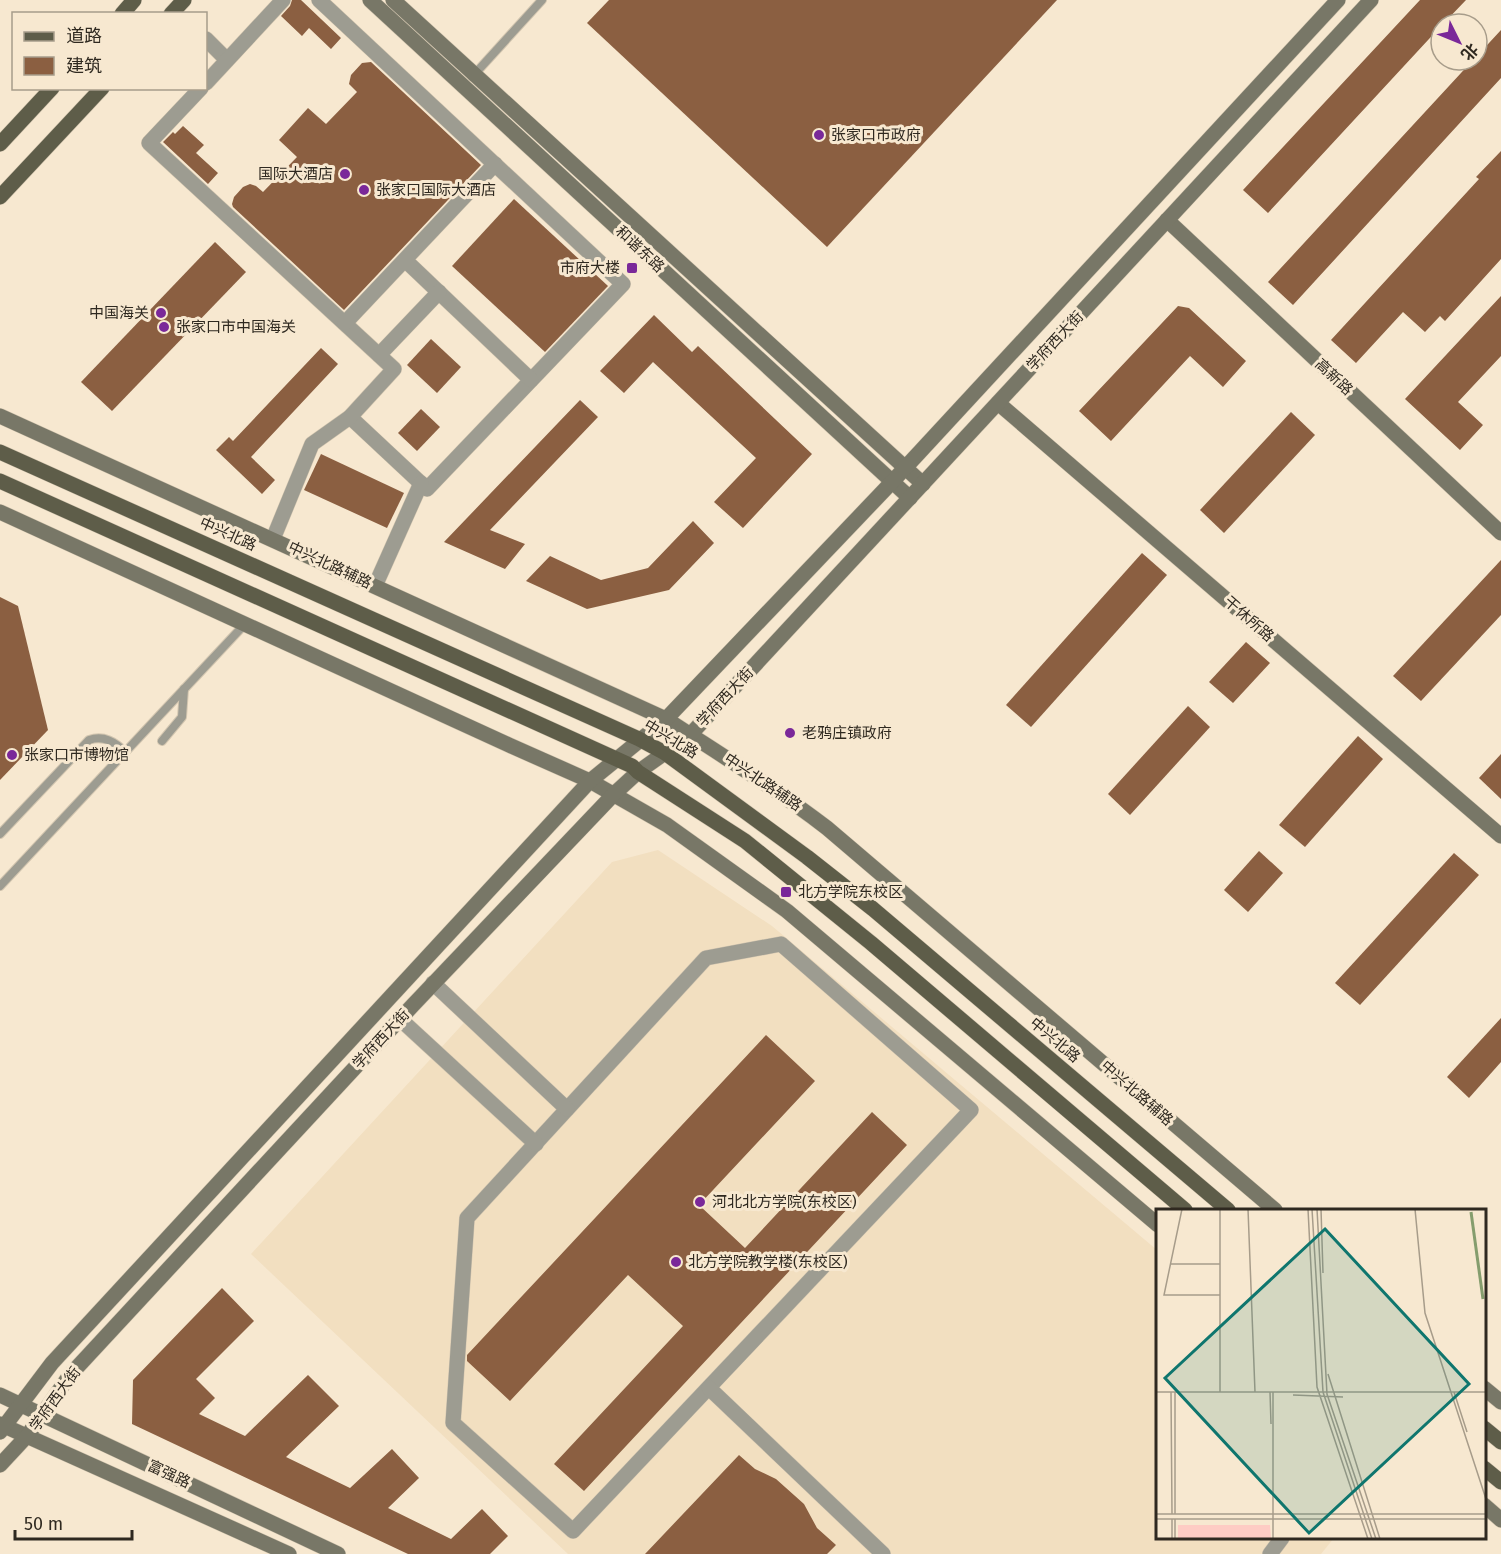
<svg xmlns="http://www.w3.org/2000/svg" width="1501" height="1554" font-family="'Fira Sans','Noto Sans SC',sans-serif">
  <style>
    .built { fill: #f2dfc0 }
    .building { fill: #8b5f41 }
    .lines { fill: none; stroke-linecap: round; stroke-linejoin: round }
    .lane-casing { stroke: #d3c6b0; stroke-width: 10 }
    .street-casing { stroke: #d3c6b0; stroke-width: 16 }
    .secondary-casing { stroke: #d3c6b0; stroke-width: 16 }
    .primary-casing { stroke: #d3c6b0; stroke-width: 16 }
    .lane { stroke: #9d9c91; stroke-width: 8 }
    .street { stroke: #9d9c91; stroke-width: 15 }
    .secondary { stroke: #787767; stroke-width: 15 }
    .primary { stroke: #5e5d49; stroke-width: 15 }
    .poi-dot { fill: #7a2899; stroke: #f7e8d0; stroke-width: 2 }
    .labels { text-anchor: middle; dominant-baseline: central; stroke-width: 6; stroke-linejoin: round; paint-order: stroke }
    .poi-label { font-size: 15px; fill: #2f2920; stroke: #f7e8d0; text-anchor: start }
    .street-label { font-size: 15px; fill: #2f2920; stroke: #f7e8d0 }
    .inset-river { fill: none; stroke: #859d6d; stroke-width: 3 }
    .inset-road { fill: none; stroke: #a79c8a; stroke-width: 1.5 }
    .view { fill: #0f766e; fill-opacity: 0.15; stroke: #0f766e; stroke-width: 3 }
    .inset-edge { fill: none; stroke: #2f2920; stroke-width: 3 }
  </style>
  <rect width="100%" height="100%" fill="#f7e8d0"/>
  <!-- built -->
  <polygon class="built" points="658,850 772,926 1157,1250 1158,1538 1334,1538 1321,1554 568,1554 251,1254 612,862"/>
  <!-- building -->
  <g class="building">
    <polygon points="292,0 301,0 341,38 331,49 309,28 302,36 281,16 290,6"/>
    <polygon points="609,0 1057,0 827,247 587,23"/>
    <polygon points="1420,0 1466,0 1443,24 1441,24 1441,26 1268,213 1243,190"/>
    <polygon points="1501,30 1501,78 1293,305 1268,282 1473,60 1477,60 1477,56"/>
    <polygon points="371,62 481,165 344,310 233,207 232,204 234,197 243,187 250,184 256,186 263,192 297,157 279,140 308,108 326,124 357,92 349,84 351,75 362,63"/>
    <polygon points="183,126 204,145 196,153 218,173 208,184 163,142 173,132 175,134"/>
    <polygon points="1501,151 1501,259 1445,321 1440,316 1425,332 1403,312 1356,363 1331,340 1479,179 1476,177"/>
    <polygon points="514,199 608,286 545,352 452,266"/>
    <polygon points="215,242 246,272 112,411 81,382"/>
    <polygon points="1501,296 1501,356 1458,402 1483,425 1460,450 1405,399"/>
    <polygon points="1178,306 1189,308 1246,361 1223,387 1190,356 1111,441 1079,411"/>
    <polygon points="654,315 692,352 698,346 812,454 743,528 714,502 756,458 653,362 624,393 600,371"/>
    <polygon points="431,339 461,367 437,393 407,365"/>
    <polygon points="321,348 338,364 251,457 275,480 262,494 216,450 229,437 233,441"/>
    <polygon points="580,400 598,417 490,530 525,544 505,569 444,542"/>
    <polygon points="421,409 440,427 417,451 398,433"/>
    <polygon points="1291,412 1315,435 1224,533 1200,510"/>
    <polygon points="321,454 404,493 387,528 304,490"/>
    <polygon points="693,521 714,543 669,590 587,609 526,581 550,556 601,580 648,568"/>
    <polygon points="1142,553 1167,575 1031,727 1006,705"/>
    <polygon points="1501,560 1501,615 1421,701 1393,676"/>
    <polygon points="0,597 18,606 48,730 0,780"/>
    <polygon points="1246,642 1270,663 1233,703 1209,682"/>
    <polygon points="1188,706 1210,727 1130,815 1108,794"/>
    <polygon points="1358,736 1383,759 1305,847 1279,825"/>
    <polygon points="1501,754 1501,799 1479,778"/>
    <polygon points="1259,851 1283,873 1248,912 1224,890"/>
    <polygon points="1454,853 1479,875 1360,1005 1335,983"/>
    <polygon points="1501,1018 1501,1062 1469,1098 1447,1077"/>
    <polygon points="766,1035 815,1081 699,1205 745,1248 872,1112 907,1145 584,1491 554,1464 683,1326 628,1275 510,1401 467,1361 467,1355"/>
    <polygon points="222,1288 254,1321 196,1379 215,1398 199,1414 245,1436 308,1375 339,1406 286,1457 350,1488 392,1449 419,1478 388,1508 451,1539 482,1509 508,1536 490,1554 408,1554 132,1424 133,1380"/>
    <polygon points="739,1455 755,1469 776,1479 804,1504 817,1528 836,1545 827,1554 645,1554"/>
  </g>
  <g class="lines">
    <!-- lane casing -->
    <g class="lane-casing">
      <g id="lane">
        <polyline points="472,77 542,0"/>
        <polyline points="162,741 182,717 184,689"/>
        <path d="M0,834L89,740C104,735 115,742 125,752"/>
        <polyline points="0,886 244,625"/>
      </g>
    </g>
    <!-- street casing -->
    <g class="street-casing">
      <g id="street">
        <polyline points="319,0 623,284 427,489 350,417"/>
        <polyline points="206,39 227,60"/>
        <polyline points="206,83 283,0"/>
        <polyline points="201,88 149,143 394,369 350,417 312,444 273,539"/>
        <polyline points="405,260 531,380"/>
        <polyline points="345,323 495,164"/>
        <polyline points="379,355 439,292"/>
        <polyline points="375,586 421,483"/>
        <polygon points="781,944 971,1110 573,1531 453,1423 467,1218 706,958"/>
        <polyline points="433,983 567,1109"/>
        <polyline points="400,1019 536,1144"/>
        <polyline points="709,1388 883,1554"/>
        <polyline points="1270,1554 1282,1538"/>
      </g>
    </g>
    <!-- secondary casing -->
    <g class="secondary-casing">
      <g id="secondary">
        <polyline points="370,0 910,498"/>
        <polyline points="393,0 923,484"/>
        <polyline points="1167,220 1501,533"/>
        <polyline points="998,403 1501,836"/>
        <path d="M0,416L666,719C721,755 775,788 827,828L1275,1210"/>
        <polyline points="0,512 509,745 590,781 667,825 787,911 1158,1225"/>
        <polyline points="1484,1388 1501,1402"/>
        <polyline points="0,1395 338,1554"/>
        <polyline points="0,1424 289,1554"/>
        <polyline points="0,1432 52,1363 590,781 666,719 892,482 1338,0"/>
        <polyline points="0,1465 27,1436 70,1375 413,1005 614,794 638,772 690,735 1371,0"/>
        <polyline points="1484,1505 1501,1520"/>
      </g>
    </g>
    <!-- primary casing -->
    <g class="primary-casing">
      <g id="primary">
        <polyline points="122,14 134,0"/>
        <polyline points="171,14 184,0"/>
        <polyline points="0,144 52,88"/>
        <polyline points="0,197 102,88"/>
        <polyline points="0,452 639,739 665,753 807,857 873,909 1228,1210"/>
        <polyline points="0,481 632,766 638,772 745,841 871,943 1185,1210"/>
        <polyline points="1484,1428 1501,1442"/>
        <polyline points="1484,1468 1501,1482"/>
      </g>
    </g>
    <!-- lane -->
    <use href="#lane" class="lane"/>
    <!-- street -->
    <use href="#street" class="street"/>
    <!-- secondary -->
    <use href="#secondary" class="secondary"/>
    <!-- primary -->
    <use href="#primary" class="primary"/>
  </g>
  <!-- markers -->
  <g class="poi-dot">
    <circle cx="819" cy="135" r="6"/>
    <circle cx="345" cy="174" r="6"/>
    <circle cx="364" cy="190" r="6"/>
    <rect x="626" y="262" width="12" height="12" rx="3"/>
    <circle cx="161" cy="313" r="6"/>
    <circle cx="164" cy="327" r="6"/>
    <circle cx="790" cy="733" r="6"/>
    <circle cx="12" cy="755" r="6"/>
    <rect x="780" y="886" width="12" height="12" rx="3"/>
    <circle cx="700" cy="1202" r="6"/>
    <circle cx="676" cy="1262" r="6"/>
  </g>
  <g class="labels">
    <!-- poi labels -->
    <g class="poi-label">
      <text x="831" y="135">张家口市政府</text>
      <text x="333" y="174" text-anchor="end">国际大酒店</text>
      <text x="376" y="190">张家口国际大酒店</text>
      <text x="620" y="268" text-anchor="end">市府大楼</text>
      <text x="149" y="313" text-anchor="end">中国海关</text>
      <text x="176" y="327">张家口市中国海关</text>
      <text x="802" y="733">老鸦庄镇政府</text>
      <text x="24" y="755">张家口市博物馆</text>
      <text x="798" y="892">北方学院东校区</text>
      <text x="712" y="1202">河北北方学院(东校区)</text>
      <text x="688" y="1262">北方学院教学楼(东校区)</text>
    </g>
    <!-- street labels -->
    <g class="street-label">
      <text transform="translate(640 249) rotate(43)">和谐东路</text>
      <text transform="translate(1055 341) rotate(-47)">学府西大街</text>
      <text transform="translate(1334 377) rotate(43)">高新路</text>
      <text transform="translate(228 534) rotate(24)">中兴北路</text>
      <text transform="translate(330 565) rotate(25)">中兴北路辅路</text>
      <text transform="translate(1249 619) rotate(41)">干休所路</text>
      <text transform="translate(725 697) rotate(-47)">学府西大街</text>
      <text transform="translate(671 739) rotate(31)">中兴北路</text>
      <text transform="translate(763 782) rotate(34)">中兴北路辅路</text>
      <text transform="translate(381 1039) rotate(-47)">学府西大街</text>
      <text transform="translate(1055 1040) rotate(40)">中兴北路</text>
      <text transform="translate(1137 1093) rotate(41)">中兴北路辅路</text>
      <text transform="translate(55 1399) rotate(-54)">学府西大街</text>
      <text transform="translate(169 1474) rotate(25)">富强路</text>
    </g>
  </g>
  <!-- overview -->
  <g transform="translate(1156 1209)">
    <rect width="330" height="330" fill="#f7e8d0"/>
    <path d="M22,316H114L115,330H22Z" fill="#feccc4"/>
    <path class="inset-river" d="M315,3L327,90"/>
    <path class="inset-road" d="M26,0L8,86H64M92,0L99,183M152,0L161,178L212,330M156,0L167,183L216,330M161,0L171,185L220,330M165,0L167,64M259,0L269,104L330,290M14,55H64M172,165L224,330M0,183H330M15,183L16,305M19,183V305M64,183V0M114,183L115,215M117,183V330M298,183L311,223M137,186L187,188M0,305H330M0,310H330M16,330V310M19,330V310"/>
    <path class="view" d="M169,20L313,175L153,324L9,169Z"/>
    <rect width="330" height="330" class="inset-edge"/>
  </g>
  <!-- legend -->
  <rect x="12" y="12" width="195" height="78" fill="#f7e8d0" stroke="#a79c8a" stroke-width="1.5"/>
  <rect x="24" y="32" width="30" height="9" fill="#5e5d49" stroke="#a79c8a" stroke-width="1.5"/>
  <text x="66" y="42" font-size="18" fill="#2f2920">道路</text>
  <rect x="24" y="57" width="30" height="18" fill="#8b5f41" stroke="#a79c8a" stroke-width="1.5"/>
  <text x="66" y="72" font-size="18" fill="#2f2920">建筑</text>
  <!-- north arrow -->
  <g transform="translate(1459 42) rotate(133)"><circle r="28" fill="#f7e8d0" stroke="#a79c8a" stroke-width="1.5"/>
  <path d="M0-4.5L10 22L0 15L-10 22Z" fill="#7a2899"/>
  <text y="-9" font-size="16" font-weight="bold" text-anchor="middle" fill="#2f2920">北</text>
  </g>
  <!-- scale -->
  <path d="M15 1530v9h117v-9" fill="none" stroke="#2f2920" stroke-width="3"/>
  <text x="24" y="1530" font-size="18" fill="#2f2920" stroke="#f7e8d0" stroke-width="4.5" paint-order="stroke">50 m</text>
</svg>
